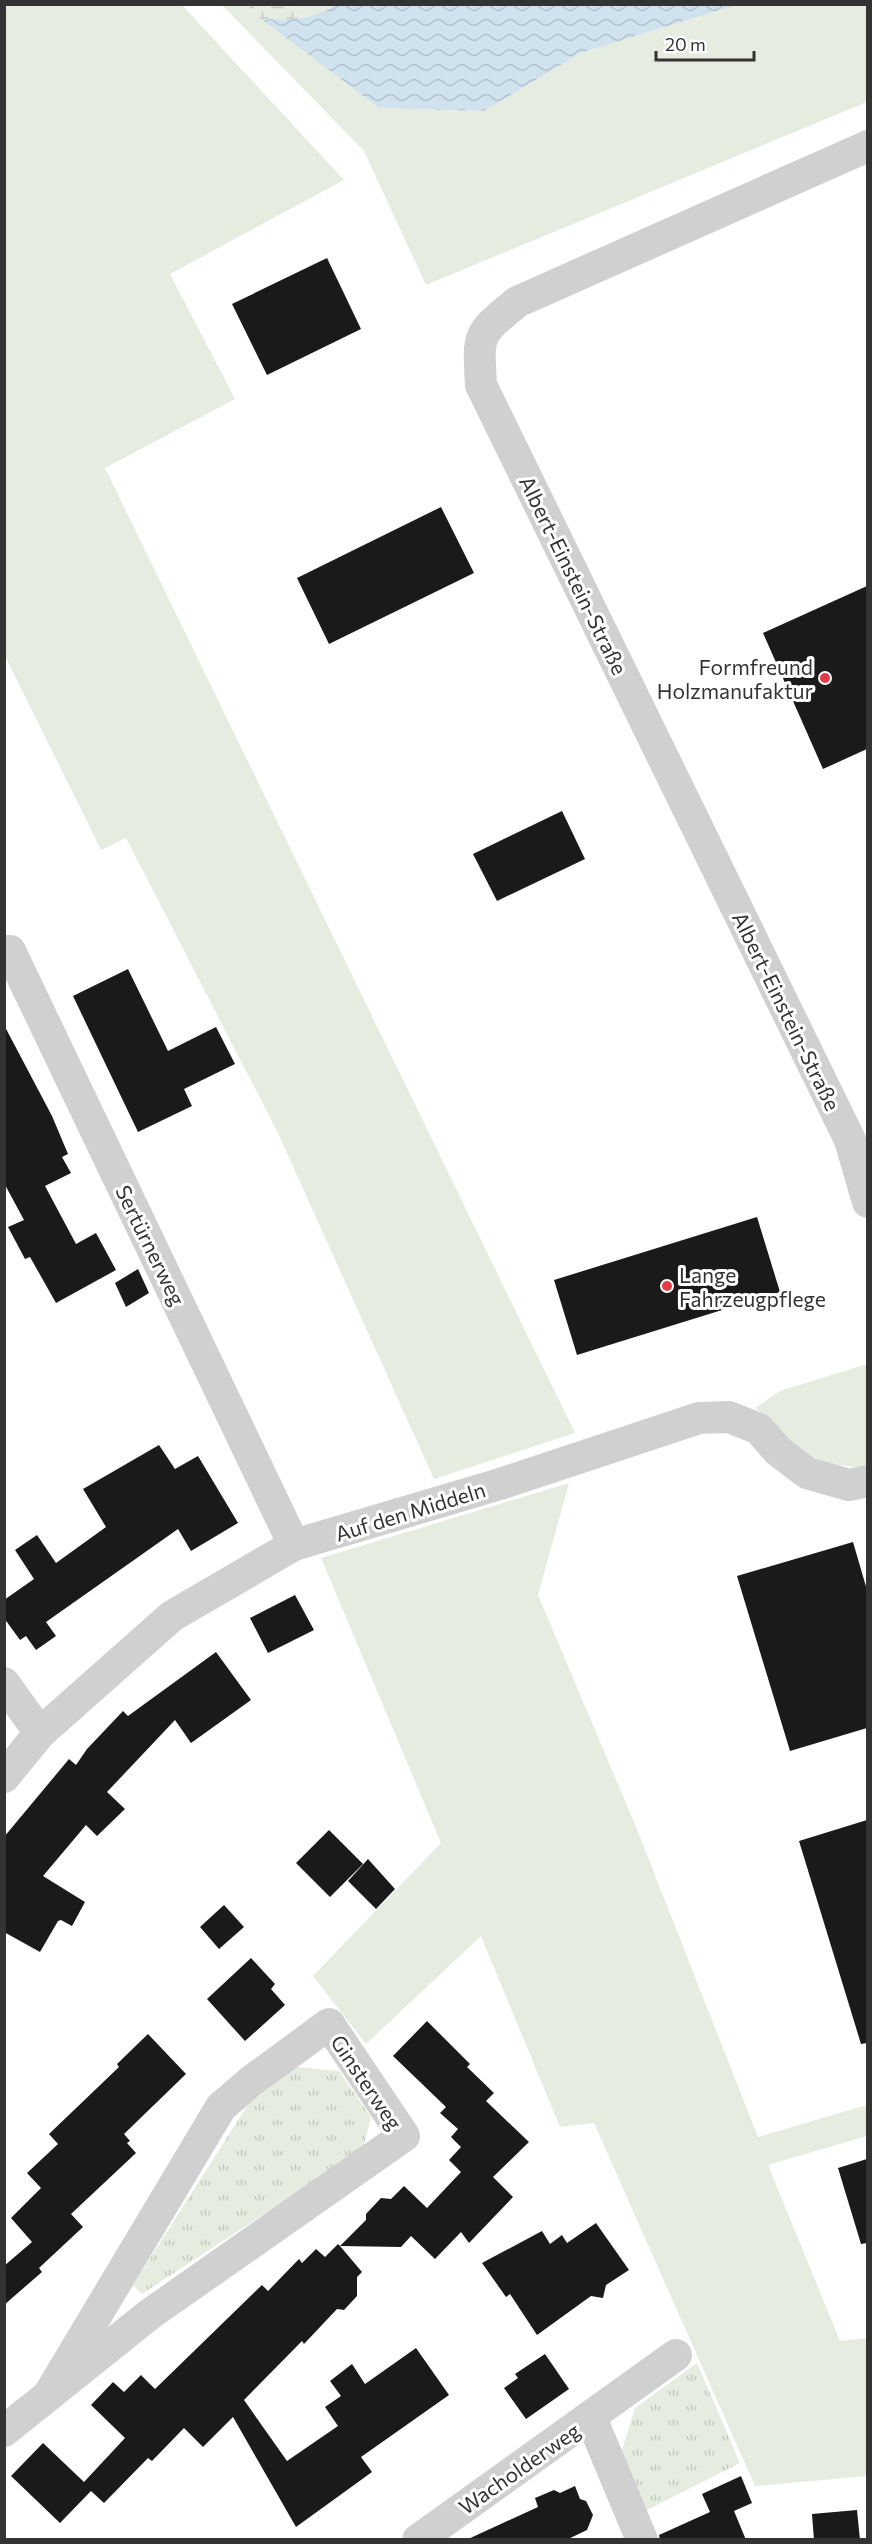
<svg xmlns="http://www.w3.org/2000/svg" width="872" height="2544" font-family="Commissioner,sans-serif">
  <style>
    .green { fill: #e6ecdf }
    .wetland { fill: url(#wetland-marsh) }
    .park { fill: url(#park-tufts) }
    .water { fill: url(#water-waves) }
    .building { fill: #1a1a1a }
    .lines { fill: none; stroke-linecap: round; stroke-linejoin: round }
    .minor { stroke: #d0d0d0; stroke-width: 32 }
    .poi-dot { fill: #e63946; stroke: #fff; stroke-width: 2 }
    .labels { text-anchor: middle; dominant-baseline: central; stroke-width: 6; stroke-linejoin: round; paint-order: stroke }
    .street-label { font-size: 21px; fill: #333; stroke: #fff }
    .poi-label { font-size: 21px; fill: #333; stroke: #fff; text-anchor: end }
  </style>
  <defs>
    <pattern id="wetland-marsh" width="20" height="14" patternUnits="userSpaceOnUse" patternTransform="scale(1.5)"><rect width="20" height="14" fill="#e6ecdf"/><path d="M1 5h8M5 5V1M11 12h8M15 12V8" fill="none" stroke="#c6cbc0"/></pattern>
    <pattern id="park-tufts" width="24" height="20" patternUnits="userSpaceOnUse" patternTransform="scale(1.5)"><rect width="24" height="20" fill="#e6ecdf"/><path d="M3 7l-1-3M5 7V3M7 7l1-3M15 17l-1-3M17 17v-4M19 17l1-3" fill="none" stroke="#c6cbc0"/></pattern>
    <pattern id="water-waves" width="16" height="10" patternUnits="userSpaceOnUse" patternTransform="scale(1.5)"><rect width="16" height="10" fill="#cfe2ee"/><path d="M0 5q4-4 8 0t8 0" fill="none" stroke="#b2c2cd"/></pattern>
  </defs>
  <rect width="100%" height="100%" fill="#fff"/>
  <!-- green -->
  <g class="green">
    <polygon points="5,4 182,5 344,180 170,274 235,399 105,468 575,1433 434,1479 277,1131 126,838 101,850 5,656"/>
    <polygon points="222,5 247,5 261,19 379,108 484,111 581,53 736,5 867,5 867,102 426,285 364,151"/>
    <polygon points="281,5 335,5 322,14"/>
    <path d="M867,1364V1466C857,1468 849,1466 839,1465C797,1459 785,1432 755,1408L780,1391Z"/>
    <polygon points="569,1483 538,1595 636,1827 758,2137 867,2105 867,2136 768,2165 840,2341 867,2338 867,2476 755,2486 594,2123 560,2127 481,1936 366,2044 313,1976 441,1843 321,1558"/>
  </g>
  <!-- wetland -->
  <polygon class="wetland" points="247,5 281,5 322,14 285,20 261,19"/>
  <!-- park -->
  <g class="park">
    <polygon points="298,2067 339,2071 371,2117 363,2149 142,2294 133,2285 249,2103"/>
    <polygon points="697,2363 740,2463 643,2512 621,2453 635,2408"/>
  </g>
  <!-- water -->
  <path class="water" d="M335,5V4L736,5L581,53L484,111L379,108L261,19C288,20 313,20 335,5Z"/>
  <!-- building -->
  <g class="building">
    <polygon points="327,258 361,329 267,375 232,304"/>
    <polygon points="441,507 474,573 329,644 297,578"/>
    <polygon points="867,586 867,749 823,769 763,633"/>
    <polygon points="562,811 585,859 497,901 473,854"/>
    <polygon points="128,969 168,1051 216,1027 235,1064 184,1089 192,1106 138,1132 73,996"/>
    <polygon points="4,1025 52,1116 68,1154 62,1157 71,1173 45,1186 76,1244 96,1233 116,1270 56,1303 30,1257 25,1259 8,1227 24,1220 4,1183"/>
    <polygon points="757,1217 780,1292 577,1355 554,1280"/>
    <polygon points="138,1269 149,1293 126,1307 115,1283"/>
    <polygon points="159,1445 175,1469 198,1456 238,1523 191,1551 178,1529 46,1622 56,1636 36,1650 26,1636 20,1640 4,1618 4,1600 34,1579 15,1550 37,1535 56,1563 106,1527 83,1489"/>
    <polygon points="853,1542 867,1590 867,1728 790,1751 737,1576"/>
    <polygon points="295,1595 314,1630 268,1653 250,1618"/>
    <polygon points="216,1652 251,1700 191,1743 175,1720 107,1792 125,1809 97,1836 86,1825 43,1876 85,1902 72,1926 61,1920 58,1921 40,1952 4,1932 4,1837 69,1759 76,1765 87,1749 123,1711 128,1716"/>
    <polygon points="867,1820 867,2043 861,2044 799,1841"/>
    <polygon points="329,1830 363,1864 330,1897 296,1863"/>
    <polygon points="368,1859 395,1889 376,1909 348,1881"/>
    <polygon points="224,1905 244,1927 219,1949 200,1927"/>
    <polygon points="251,1958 275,1984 271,1989 285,2005 245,2041 207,1999"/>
    <polygon points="427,2021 470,2064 467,2067 494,2093 486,2101 529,2142 493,2177 513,2197 469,2243 461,2232 435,2259 411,2236 401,2247 340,2246 362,2272 357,2277 357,2296 344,2310 337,2309 304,2344 302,2341 244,2400 287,2461 338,2426 325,2407 341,2396 330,2381 352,2364 365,2384 416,2348 449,2395 361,2457 372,2472 296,2527 233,2417 203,2447 184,2428 152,2461 148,2458 104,2503 91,2491 60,2523 11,2476 43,2443 84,2482 125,2438 91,2405 113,2382 124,2392 141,2375 155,2389 262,2285 268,2291 299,2259 302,2263 316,2249 325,2257 338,2244 340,2246 366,2220 366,2214 381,2198 391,2199 404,2186 427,2208 461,2172 449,2160 461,2147 451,2137 458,2129 440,2113 446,2107 393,2056"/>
    <polygon points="148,2034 186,2074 124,2134 130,2141 127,2143 136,2153 71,2214 83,2227 39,2268 42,2272 4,2305 4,2266 32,2242 11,2218 41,2188 27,2173 58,2144 49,2134 119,2067 117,2064"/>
    <polygon points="867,2159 867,2243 861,2244 838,2168"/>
    <polygon points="596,2223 629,2270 606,2285 603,2298 591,2296 537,2335 510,2294 506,2297 482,2263 542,2231 550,2244 562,2235 567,2243"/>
    <polygon points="545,2354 569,2389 526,2419 504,2388 518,2378 515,2374"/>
    <polygon points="741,2476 752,2503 734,2511 746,2540 660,2540 659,2535 710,2512 702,2494"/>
    <polygon points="575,2486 580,2499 586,2501 593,2515 587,2530 566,2540 466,2540 538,2507 535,2498 554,2490 560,2493"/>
    <polygon points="857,2510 860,2540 814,2540 812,2514"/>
  </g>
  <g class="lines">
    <!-- minor -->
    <g class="minor">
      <path d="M868,146L517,302C477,335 478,333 481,385L850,1140L868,1202"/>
      <polyline points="4,951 10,951 294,1545"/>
      <polyline points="4,1683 40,1733"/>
      <polyline points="4,1777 40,1733 172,1616 294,1545 500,1484 699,1418 729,1417 759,1429 778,1451 807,1473 849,1485 868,1481"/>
      <polyline points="591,2418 642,2540"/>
      <polyline points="4,2431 150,2314 404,2136 329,2024 250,2082 221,2107 48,2396"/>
      <polyline points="418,2540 676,2355"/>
    </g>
  </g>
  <!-- markers -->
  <g class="poi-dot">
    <circle cx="825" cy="678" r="6"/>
    <circle cx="667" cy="1286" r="6"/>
  </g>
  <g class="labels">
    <!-- street labels -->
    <g class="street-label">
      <text transform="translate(574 575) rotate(64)">Albert-Einstein-Straße</text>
      <text transform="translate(787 1011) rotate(64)">Albert-Einstein-Straße</text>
      <text transform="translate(151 1245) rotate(64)">Sertürnerweg</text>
      <text transform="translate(410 1511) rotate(-17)">Auf den Middeln</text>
      <text transform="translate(367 2082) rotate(56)">Ginsterweg</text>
      <text transform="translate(519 2468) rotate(-35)">Wacholderweg</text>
    </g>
    <!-- poi labels -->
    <g class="poi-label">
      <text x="813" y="666">Formfreund<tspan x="813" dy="24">Holzmanufaktur</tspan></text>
      <text x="679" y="1274" text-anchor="start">Lange<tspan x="679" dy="24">Fahrzeugpflege</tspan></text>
    </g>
  </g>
  <!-- border -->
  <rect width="872" height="2544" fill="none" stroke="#333333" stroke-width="12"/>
  <!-- scale -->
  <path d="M656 51v9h98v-9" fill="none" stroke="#333333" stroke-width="3"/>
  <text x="665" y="51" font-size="18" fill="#333333" stroke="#ffffff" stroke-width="4.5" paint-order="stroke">20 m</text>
</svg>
